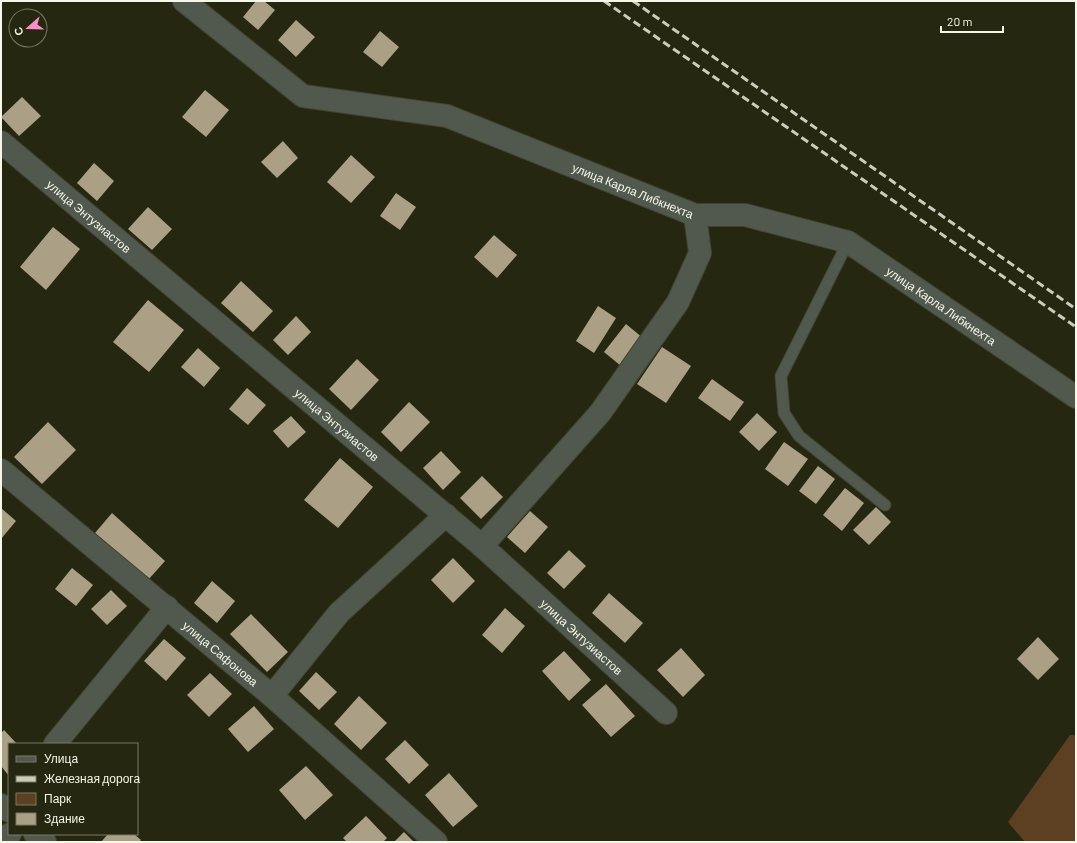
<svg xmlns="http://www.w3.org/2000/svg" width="1077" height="843" font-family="Barlow,sans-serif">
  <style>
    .green { fill: #5d3f22 }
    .building { fill: #aba086 }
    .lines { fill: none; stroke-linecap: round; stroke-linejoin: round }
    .service-casing { stroke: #42442e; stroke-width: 13 }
    .minor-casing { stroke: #42442e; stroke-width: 24 }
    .service { stroke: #51584e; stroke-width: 11 }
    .minor { stroke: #51584e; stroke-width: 22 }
    .rail { stroke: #cbcdbc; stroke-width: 3; stroke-dasharray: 8 4; stroke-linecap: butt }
    .labels { text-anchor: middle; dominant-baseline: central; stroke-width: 4; stroke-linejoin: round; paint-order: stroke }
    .street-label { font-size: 12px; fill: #f5f7e8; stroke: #252710 }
  </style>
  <rect width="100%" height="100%" fill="#252710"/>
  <!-- green -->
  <polygon class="green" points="1070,735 1076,735 1076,842 1025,842 1008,822"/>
  <!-- building -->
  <g class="building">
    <polygon points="256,1 264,1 275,10 258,30 243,17"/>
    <polygon points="296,20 315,37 296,57 278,40"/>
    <polygon points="380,31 399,47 382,67 363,52"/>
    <polygon points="205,90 229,110 206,137 182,117"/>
    <polygon points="22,97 41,116 19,136 1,117"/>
    <polygon points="283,141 298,158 277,178 261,162"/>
    <polygon points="351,155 375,177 351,203 327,182"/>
    <polygon points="94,163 114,181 97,201 77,183"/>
    <polygon points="396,193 416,207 400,230 380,216"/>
    <polygon points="148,207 172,229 152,250 128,229"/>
    <polygon points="53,227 80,249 46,290 20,267"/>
    <polygon points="494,235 517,255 497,278 474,257"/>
    <polygon points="241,281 273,311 253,332 221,303"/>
    <polygon points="148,300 184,330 149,372 113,342"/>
    <polygon points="598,306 616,318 594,353 576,341"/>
    <polygon points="296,316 311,332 288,355 273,340"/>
    <polygon points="626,324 643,338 621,366 604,352"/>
    <polygon points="662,347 691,366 666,403 637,384"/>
    <polygon points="198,348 220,368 204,387 181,367"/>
    <polygon points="357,359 379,380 351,410 329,389"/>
    <polygon points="712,379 744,402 730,421 698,398"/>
    <polygon points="247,388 266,405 248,425 229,409"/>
    <polygon points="409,402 430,422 401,452 381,432"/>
    <polygon points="757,413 777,432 759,451 739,432"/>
    <polygon points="291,416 306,432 288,448 273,431"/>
    <polygon points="48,422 76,450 42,484 14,457"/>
    <polygon points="784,442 808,459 788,486 765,469"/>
    <polygon points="441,451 461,472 443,490 423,468"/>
    <polygon points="340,458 373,487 338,528 304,500"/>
    <polygon points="818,466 835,479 816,504 799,491"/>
    <polygon points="482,476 503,497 481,519 460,498"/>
    <polygon points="845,488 864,503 842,531 823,515"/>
    <polygon points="876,507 891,522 869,545 853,530"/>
    <polygon points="1,508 16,521 1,539"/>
    <polygon points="530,511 548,527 525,553 507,537"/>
    <polygon points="112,513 165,561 148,580 95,533"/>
    <polygon points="569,550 586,566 564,589 547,573"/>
    <polygon points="453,558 475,581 453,603 431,580"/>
    <polygon points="72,568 93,585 76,606 55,589"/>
    <polygon points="212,581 235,601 217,623 194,603"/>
    <polygon points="111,590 127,606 107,625 91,609"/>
    <polygon points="609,593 643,623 625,643 592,613"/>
    <polygon points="505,608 525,626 502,653 482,635"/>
    <polygon points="251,614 288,652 267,672 230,634"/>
    <polygon points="1038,637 1059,659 1038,680 1017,659"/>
    <polygon points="164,639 186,658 166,681 144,661"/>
    <polygon points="681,648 705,675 683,697 657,670"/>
    <polygon points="564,651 591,680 569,701 542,671"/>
    <polygon points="316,672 337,692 319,710 299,691"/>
    <polygon points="210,673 232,694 209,717 187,695"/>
    <polygon points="606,684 635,716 611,737 582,705"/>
    <polygon points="359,696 387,723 361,750 334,724"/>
    <polygon points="254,706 274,729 248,752 228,729"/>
    <polygon points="4,730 17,744 9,744 9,776 1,766 1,733"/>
    <polygon points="405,740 429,765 409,784 385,759"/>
    <polygon points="306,766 333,795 305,820 279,790"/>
    <polygon points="449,773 478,806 453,827 425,795"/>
    <polygon points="366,816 387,838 383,842 347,842 343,838"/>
    <polygon points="404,832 414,842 394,842"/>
    <polygon points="108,834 134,834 141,840 139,842 101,842"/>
  </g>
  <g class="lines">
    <!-- service casing -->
    <g class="service-casing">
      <polyline id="service" points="848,242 781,376 784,413 799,436 885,505"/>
    </g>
    <!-- minor casing -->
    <g class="minor-casing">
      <g id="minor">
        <path id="s1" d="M184,1L303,96L447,116L695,215H745L848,242L1076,397"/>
        <path id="s2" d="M1,142L482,546L666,713"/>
        <path id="s3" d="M1,470L272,696L436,842"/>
        <polyline points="482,546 600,413 678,302 700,253 695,215"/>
        <polyline points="272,696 339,613 446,515"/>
        <polyline points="55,744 167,607"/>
        <polyline points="1,805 9,811"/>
        <polyline points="35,834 45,842"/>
        <polyline points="5,842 10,834"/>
      </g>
    </g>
    <!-- service -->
    <use href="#service" class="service"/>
    <!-- minor -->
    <use href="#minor" class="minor"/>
    <!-- rail -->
    <g class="rail">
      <polyline points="604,1 1076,327"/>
      <polyline points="633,1 1076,309"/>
    </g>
  </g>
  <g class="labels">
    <!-- street labels -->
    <g class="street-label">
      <text stroke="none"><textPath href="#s1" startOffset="498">улица Карла Либкнехта</textPath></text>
      <text stroke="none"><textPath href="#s2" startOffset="115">улица Энтузиастов</textPath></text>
      <text stroke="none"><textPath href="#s1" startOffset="834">улица Карла Либкнехта</textPath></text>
      <text stroke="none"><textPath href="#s2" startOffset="439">улица Энтузиастов</textPath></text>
      <text stroke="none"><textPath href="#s2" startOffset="763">улица Энтузиастов</textPath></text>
      <text stroke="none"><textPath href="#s3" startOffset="286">улица Сафонова</textPath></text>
    </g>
  </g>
  <!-- border -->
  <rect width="1077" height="843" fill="none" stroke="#f5f7e8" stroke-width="4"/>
  <!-- legend -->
  <rect x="8" y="743" width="130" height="92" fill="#252710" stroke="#787a66"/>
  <rect x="16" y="756" width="20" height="6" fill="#51584e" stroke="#787a66"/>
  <text x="44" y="763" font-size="12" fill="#f5f7e8">Улица</text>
  <rect x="16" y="776" width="20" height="6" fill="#cbcdbc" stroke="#787a66"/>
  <text x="44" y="783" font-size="12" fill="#f5f7e8">Железная дорога</text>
  <rect x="16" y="793" width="20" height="12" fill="#5d3f22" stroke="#787a66"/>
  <text x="44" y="803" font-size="12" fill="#f5f7e8">Парк</text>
  <rect x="16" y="813" width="20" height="12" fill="#aba086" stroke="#787a66"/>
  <text x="44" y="823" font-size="12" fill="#f5f7e8">Здание</text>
  <!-- north arrow -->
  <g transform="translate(28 28) rotate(250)"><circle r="19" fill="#252710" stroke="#787a66"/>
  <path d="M0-3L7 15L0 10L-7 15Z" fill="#f98fc9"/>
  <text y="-6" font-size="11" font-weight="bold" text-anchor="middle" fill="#f5f7e8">С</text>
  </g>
  <!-- scale -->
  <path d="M941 26v6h62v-6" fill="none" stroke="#f5f7e8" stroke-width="2"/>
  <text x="947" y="26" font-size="12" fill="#f5f7e8" stroke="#252710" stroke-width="3" paint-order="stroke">20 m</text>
</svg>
